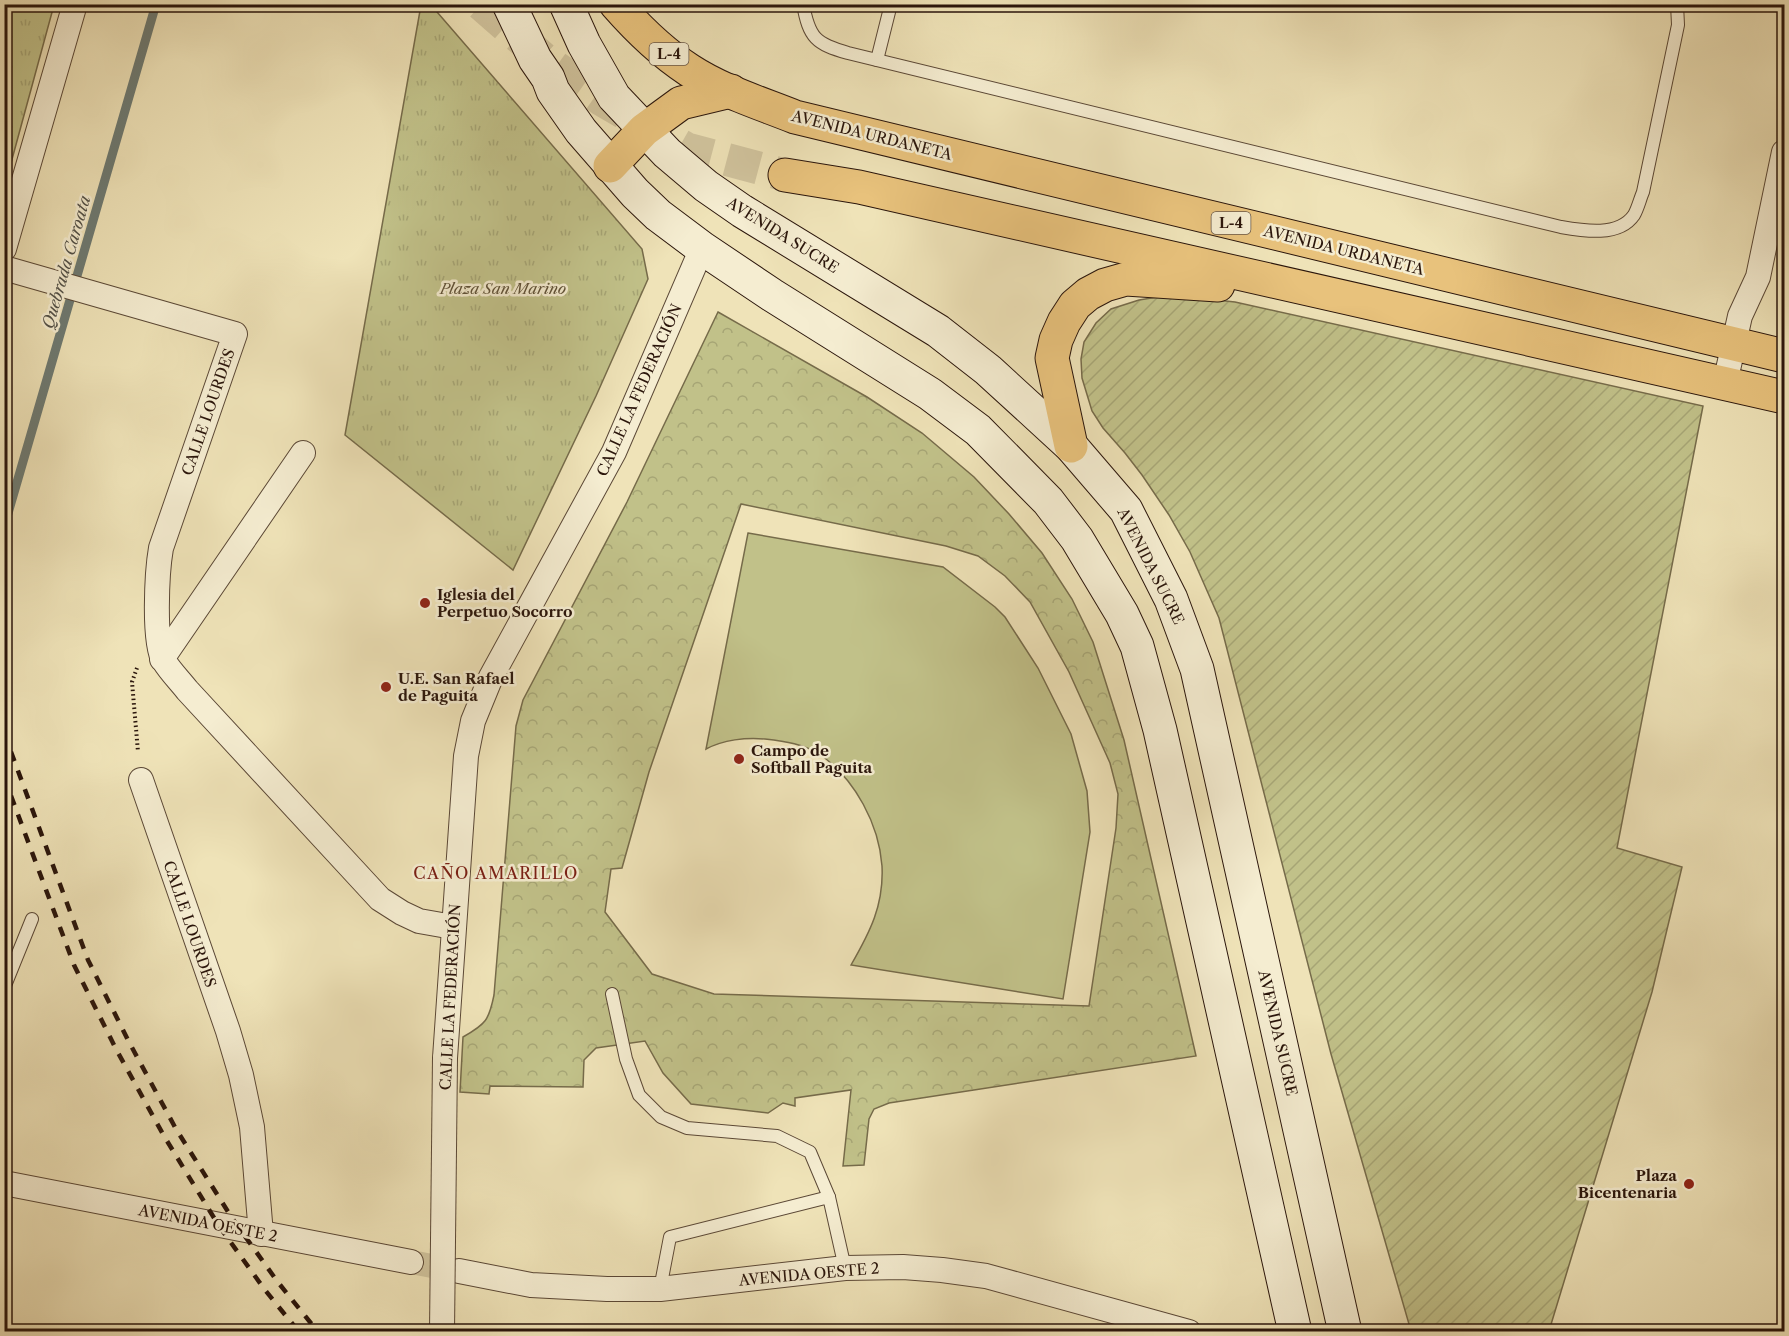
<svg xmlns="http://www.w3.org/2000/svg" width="1789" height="1336" font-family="'Libre Caslon Text',serif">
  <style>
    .forest { fill: url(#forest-crowns); stroke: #766b4a; stroke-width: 1.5; fill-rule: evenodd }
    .park { fill: url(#park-tufts); stroke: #766b4a; stroke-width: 1.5 }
    .garden { fill: url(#garden-furrows); stroke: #766b4a; stroke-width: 1.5 }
    .pitch { fill: #c1c189; stroke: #766b4a; stroke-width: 1.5 }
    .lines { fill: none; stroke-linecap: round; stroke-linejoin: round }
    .stream { stroke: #6e7a72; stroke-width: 9 }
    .minor-tunnel { stroke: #d1c49e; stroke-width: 24; stroke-dasharray: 24 12; stroke-linecap: butt }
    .primary-tunnel { stroke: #d1c49e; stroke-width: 33; stroke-dasharray: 33 16; stroke-linecap: butt }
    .service-casing { stroke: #5b4836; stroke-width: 14 }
    .minor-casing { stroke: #5b4836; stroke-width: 26 }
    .secondary-casing { stroke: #2a150b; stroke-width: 35 }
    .primary-casing { stroke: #2a150b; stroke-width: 35 }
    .path { stroke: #2a150b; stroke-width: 4; stroke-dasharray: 1.5 3; stroke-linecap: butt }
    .service { stroke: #f5edd1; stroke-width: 12 }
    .minor { stroke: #f5edd1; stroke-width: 24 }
    .secondary { stroke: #f5edd1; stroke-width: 33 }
    .primary { stroke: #e8c27c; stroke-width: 33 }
    .rail { stroke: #2a150b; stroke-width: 4.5; stroke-dasharray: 10 10; stroke-linecap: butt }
    .minor-bridge-casing { stroke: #5b4836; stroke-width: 26; stroke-linecap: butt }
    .minor-bridge { stroke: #f5edd1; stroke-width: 24 }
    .poi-dot { fill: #8f2418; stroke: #f5edd1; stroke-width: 2 }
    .labels { text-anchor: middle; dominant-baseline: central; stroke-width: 5; stroke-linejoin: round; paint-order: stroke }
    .shield { fill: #f5edd1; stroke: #675646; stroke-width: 1.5 }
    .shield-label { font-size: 14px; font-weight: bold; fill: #2a150b }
    .street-label { font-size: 15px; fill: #2a150b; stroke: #f5edd1 }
    .park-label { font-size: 15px; font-style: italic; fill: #5f5137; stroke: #f5edd1 }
    .poi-label { font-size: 15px; font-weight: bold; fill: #2a150b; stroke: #f5edd1; text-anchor: start }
    .water-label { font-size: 16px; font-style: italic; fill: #525047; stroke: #f5edd1 }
    .neighbourhood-label { font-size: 16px; letter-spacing: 1.5px; fill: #7a1f14; stroke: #f5edd1 }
  </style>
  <defs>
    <pattern id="forest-crowns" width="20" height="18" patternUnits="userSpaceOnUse" patternTransform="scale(1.5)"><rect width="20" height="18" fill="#c1c189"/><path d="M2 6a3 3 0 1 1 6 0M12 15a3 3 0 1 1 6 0" fill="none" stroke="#a6a575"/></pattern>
    <pattern id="park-tufts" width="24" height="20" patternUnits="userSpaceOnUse" patternTransform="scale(1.5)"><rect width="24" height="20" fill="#c1c189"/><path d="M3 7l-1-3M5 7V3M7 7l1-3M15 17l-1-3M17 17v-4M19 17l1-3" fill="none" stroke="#a6a575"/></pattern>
    <pattern id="garden-furrows" width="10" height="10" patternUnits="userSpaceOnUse" patternTransform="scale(1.5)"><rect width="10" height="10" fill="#c1c189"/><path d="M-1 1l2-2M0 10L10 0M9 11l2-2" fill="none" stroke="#a6a575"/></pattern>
  </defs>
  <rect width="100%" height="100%" fill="#efe3b8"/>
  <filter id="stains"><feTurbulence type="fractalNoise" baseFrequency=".00333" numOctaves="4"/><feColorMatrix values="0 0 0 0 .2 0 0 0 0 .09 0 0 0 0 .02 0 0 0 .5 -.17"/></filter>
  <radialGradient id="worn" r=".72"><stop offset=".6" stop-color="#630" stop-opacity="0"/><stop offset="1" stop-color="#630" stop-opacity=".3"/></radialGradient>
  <!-- forest -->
  <path class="forest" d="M718,312L867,397L922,433L974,477L1009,514L1042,553L1072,599L1093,642L1124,740L1196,1056L889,1103L874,1109L869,1119L864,1165L843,1166L851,1090L795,1098V1106L783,1103L768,1113L691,1104L663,1073L645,1041L596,1048L584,1060L583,1087L490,1086L489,1094L460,1092L463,1037C486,1024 489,1020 494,995L516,726L523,700L627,502ZM741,504L946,546L978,556L1005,576L1030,602L1069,672L1110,763L1118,794L1116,828L1089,1006L714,994L652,974L605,912L611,869L622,868L649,772Z"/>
  <!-- park -->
  <g class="park">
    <polygon points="5,4 54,5 5,185 4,5"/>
    <polygon points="421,5 431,5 642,249 648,279 596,396 513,570 345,435"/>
  </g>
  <!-- garden -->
  <polygon class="garden" points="1170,295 1235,302 1703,406 1617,848 1682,867 1652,992 1549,1331 1411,1331 1331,1054 1219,618 1190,552 1169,515 1142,475 1125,453 1103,428 1092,411 1082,378 1081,359 1084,342 1096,323 1111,309 1139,300"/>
  <!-- pitch -->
  <path class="pitch" d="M748,533L943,567L995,607L1005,617L1038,668L1071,734L1087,791L1090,832L1063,999L851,965C870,932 884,905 882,866C879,824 855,780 822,756C806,744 783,741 765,739C746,737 723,740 706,749Z"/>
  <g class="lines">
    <!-- stream -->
    <polyline class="stream" points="4,527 156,4"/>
    <!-- minor-tunnel -->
    <polyline class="minor-tunnel" points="411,1262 459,1271"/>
    <!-- primary-tunnel -->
    <polyline class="primary-tunnel" points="481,4 544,59 602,100 687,149 785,175"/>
    <!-- service casing -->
    <g class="service-casing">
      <g id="service">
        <path d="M803,4C809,38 816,44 848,53L1561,227C1584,231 1619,237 1634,215C1638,208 1640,199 1643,192L1678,25L1677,4"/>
        <polyline points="1772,4 1784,7"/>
        <polyline points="877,60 891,4"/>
        <polyline points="4,988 32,919"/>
        <polyline points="612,994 626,1059 639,1095 661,1117 687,1128 777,1136 810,1152 829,1197"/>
        <polyline points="660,1289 670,1237 829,1197 845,1268"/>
      </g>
    </g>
    <!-- minor casing -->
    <g class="minor-casing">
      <g id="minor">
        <polyline points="4,249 75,4"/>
        <path d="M4,268L235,334L161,548C157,571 153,642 164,661C170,671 180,681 187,690L380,899L402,913L419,921L453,927"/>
        <polyline points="1725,383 1740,316 1758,277 1784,152"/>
        <polyline points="162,659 303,453"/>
        <polyline points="141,780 228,1031 241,1075 252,1127 261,1234"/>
        <polyline points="445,1058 466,756 473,721 491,677 614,452 702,248"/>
        <polyline points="4,1183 411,1262"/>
        <polyline points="459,1271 531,1285 607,1289 660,1289 845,1268 903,1267 942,1270 986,1276 1189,1332"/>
      </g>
    </g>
    <!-- secondary casing -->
    <g class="secondary-casing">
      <g id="secondary">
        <polyline points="509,4 535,59 548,78 553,91 581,131 635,193 658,215 702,248 772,295 930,394 978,430 1048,501 1077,539 1122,614 1137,646 1160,730 1295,1332"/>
        <polyline points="566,4 584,44 614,97 667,153 706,186 742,211 938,331 988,370 1071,446 1126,510 1171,599 1197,669 1345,1332"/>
      </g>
    </g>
    <!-- primary casing -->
    <g class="primary-casing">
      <g id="primary">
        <path d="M616,4C637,28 663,53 689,70C721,91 760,103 795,117L1784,356"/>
        <polyline points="610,166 644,130 681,103 731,91"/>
        <polyline points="785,175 859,187 1784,397"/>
        <polyline points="1071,446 1052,358 1056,340 1064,322 1075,305 1088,294 1105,285 1126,279 1218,285"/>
      </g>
    </g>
    <!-- path -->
    <polyline class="path" points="137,668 132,682 138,752"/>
    <!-- service -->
    <use href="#service" class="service"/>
    <!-- minor -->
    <use href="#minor" class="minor"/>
    <!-- secondary -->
    <use href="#secondary" class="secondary"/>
    <!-- primary -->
    <use href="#primary" class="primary"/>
    <!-- rail -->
    <g class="rail">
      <polyline points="4,733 88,960 129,1042 176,1129 232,1218 277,1281 318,1332"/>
      <polyline points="4,777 74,965 116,1049 164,1136 219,1226 265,1290 299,1332"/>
    </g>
    <!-- minor-bridge casing -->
    <g class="minor-bridge-casing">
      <polyline id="minor-bridge" points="442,1332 445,1058"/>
    </g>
    <!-- minor-bridge -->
    <use href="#minor-bridge" class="minor-bridge"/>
  </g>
  <!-- markers -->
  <g class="poi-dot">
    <circle cx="425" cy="603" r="6"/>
    <circle cx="386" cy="687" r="6"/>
    <circle cx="739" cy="759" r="6"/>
    <circle cx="1689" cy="1184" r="6"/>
  </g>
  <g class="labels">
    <!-- shield labels -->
    <g class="shield">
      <rect x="649.5" y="43" width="39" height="22" rx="4.5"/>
      <rect x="1211.5" y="212" width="39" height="22" rx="4.5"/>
    </g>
    <g class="shield-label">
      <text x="669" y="54">L-4</text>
      <text x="1231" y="223">L-4</text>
    </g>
    <!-- street labels -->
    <g class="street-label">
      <text transform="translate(872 135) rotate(14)">AVENIDA URDANETA</text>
      <text transform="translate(783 235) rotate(32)">AVENIDA SUCRE</text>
      <text transform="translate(1344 250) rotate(14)">AVENIDA URDANETA</text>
      <text transform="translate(639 390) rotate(-66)">CALLE LA FEDERACIÓN</text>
      <text transform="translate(208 412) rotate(-71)">CALLE LOURDES</text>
      <text transform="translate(1151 566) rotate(63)">AVENIDA SUCRE</text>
      <text transform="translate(190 924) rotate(71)">CALLE LOURDES</text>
      <text transform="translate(450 997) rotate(-87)">CALLE LA FEDERACIÓN</text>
      <text transform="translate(1278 1033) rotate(77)">AVENIDA SUCRE</text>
      <text transform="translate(208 1223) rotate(11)">AVENIDA OESTE 2</text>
      <text transform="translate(809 1274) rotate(-5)">AVENIDA OESTE 2</text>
    </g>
    <!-- park labels -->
    <g class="park-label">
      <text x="503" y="288">Plaza San Marino</text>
    </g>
    <!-- poi labels -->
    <g class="poi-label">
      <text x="437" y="594">Iglesia del<tspan x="437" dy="17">Perpetuo Socorro</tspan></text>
      <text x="398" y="678">U.E. San Rafael<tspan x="398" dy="17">de Paguita</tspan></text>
      <text x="751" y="750">Campo de<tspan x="751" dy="17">Softball Paguita</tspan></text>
      <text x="1677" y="1175" text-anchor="end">Plaza<tspan x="1677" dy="17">Bicentenaria</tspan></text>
    </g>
    <!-- water labels -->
    <g class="water-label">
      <text transform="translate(66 262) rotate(-74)">Quebrada Caroata</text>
    </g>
    <!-- neighbourhood labels -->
    <g class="neighbourhood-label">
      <text x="496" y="873">CAÑO AMARILLO</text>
    </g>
  </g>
  <!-- margin -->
  <rect width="1789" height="1336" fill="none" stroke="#efe3b8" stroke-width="24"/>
  <rect x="6" y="6" width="1777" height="1324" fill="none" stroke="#2a150b" stroke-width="3"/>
  <rect x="12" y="12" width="1765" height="1312" fill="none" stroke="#2a150b" stroke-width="1.5"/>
  <rect width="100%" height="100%" filter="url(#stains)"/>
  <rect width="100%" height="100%" fill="url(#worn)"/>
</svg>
